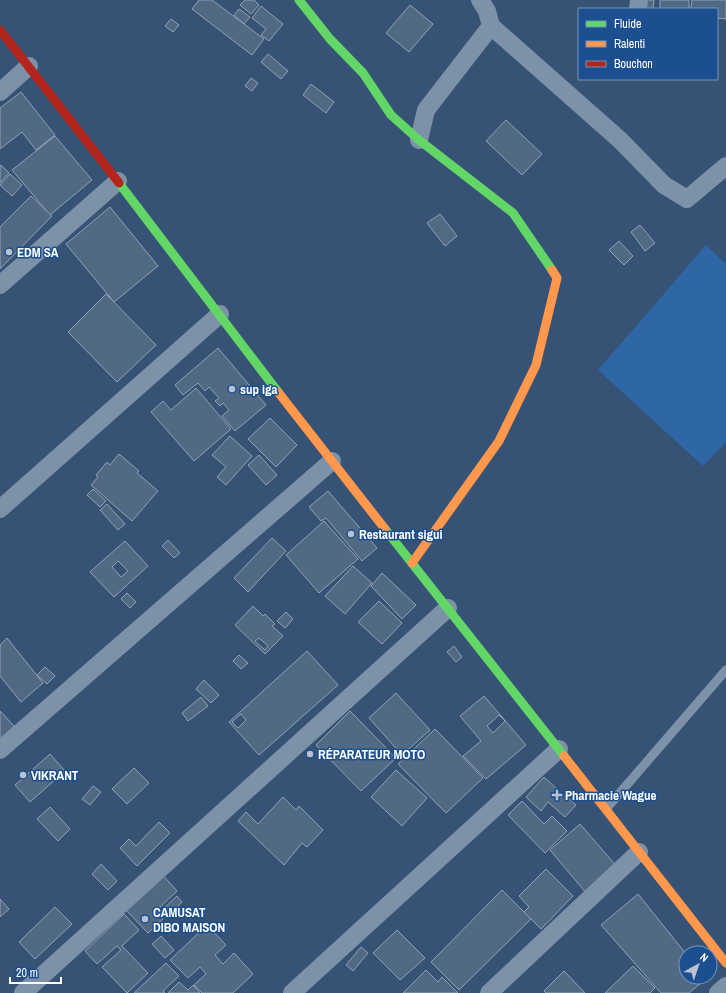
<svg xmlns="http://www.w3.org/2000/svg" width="726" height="993" font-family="'Archivo Narrow',sans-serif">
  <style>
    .green { fill: #2f66a5 }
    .building { fill: #526984; stroke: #92a2b6; fill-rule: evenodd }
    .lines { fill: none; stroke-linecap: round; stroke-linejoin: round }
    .lane { stroke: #7d92a8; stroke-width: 9 }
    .street { stroke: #7d92a8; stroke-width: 18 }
    .fast { stroke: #63d668; stroke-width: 9 }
    .slow { stroke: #ff974d; stroke-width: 9 }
    .jam { stroke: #b3261e; stroke-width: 9 }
    .poi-dot { fill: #b9c2ce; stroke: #1b4f8f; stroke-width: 1.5 }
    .labels { text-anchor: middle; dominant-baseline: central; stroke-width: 3; stroke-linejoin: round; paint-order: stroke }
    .poi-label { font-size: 13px; font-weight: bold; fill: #fff; stroke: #1b4f8f; text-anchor: start }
  </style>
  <rect width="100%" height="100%" fill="#365274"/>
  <!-- green -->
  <polygon class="green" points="706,245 726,264 726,442 703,466 598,370"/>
  <!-- building -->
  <g class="building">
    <polygon points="199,0 212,0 264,39 252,55 192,9"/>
    <polygon points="245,0 254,0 259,5 251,14 240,5"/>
    <polygon points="643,0 654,0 653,9 643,9"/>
    <rect x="660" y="0" width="29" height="9"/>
    <polygon points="692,0 726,0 726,19 717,18 717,9 691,9"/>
    <polygon points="410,5 433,24 409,52 386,33"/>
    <polygon points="261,6 283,24 269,41 261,35 266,29 252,18"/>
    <polygon points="239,9 250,17 244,24 234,15"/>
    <polygon points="171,19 179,25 173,32 165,26"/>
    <polygon points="268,54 288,71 281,79 261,62"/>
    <polygon points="251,78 258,83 252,91 245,86"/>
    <polygon points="311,84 334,102 326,113 303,95"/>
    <polygon points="21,92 55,135 36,150 22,132 0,149 0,108"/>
    <polygon points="506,120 542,154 522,175 486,141"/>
    <polygon points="55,136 92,180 50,215 12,170"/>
    <polygon points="1,165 9,173 0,183 0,167"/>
    <polygon points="10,174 22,185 12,196 0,185"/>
    <polygon points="31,196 52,216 0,269 0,227"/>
    <polygon points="110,207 158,266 114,302 66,244"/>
    <polygon points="440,214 457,236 445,246 427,223"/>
    <polygon points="640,225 655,243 645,251 631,232"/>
    <polygon points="619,241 633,256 624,265 609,250"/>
    <polygon points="106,294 156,345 117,382 68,332"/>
    <polygon points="218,348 266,405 235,431 222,416 229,410 223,403 220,406 215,401 219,398 209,387 205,391 198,383 183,395 175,385"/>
    <polygon points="196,388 231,429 194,461 151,412 163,401 171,410"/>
    <polygon points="270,418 297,445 276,467 248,439"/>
    <polygon points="230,436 252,456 226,485 217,477 226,467 212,455"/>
    <polygon points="119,454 139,471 137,473 158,491 132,521 91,485 98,477 96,475 107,462 110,465"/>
    <polygon points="259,455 277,475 266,485 248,465"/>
    <polygon points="93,489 106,501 100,507 87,495"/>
    <polygon points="328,491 377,548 362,561 326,518 321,521 309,507"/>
    <polygon points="107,504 125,524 118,530 100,510"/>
    <polygon points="324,521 358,559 319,593 286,555"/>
    <polygon points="272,538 286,551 248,592 234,578"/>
    <polygon points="168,540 180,553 174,558 162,546"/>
    <path d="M125,541L148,566L114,597L90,572ZM118,561L128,571L121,577L112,567Z"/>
    <polygon points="353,566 372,583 345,614 325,596"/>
    <polygon points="382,573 416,605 402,619 371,586"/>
    <polygon points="127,593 136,602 130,608 121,599"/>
    <polygon points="379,601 402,623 382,644 358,622"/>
    <path d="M253,606L263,616L265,614L275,624L272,626L283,636L265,654L235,625ZM259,638L268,646L265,650L255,641Z"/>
    <polygon points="286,612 293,619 285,628 277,621"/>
    <polygon points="7,638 43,683 21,702 0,676 0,645"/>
    <polygon points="454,646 462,657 456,662 447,652"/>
    <path d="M307,651L338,685L259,755L229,722ZM241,714L246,720L238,728L232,722Z"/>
    <polygon points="239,655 248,663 241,669 233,661"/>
    <polygon points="45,667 55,676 47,684 37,675"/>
    <polygon points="204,680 219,695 211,703 196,689"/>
    <polygon points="396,693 430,730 402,755 369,718"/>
    <path d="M484,696L526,745L486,779L463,756L481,741L460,716ZM499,715L505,721L493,733L487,726Z"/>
    <polygon points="201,697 208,706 188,721 182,713"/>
    <polygon points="0,711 14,726 1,739 0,738"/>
    <polygon points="350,711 396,758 361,791 316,745"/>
    <polygon points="435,729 483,778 446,813 398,764"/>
    <polygon points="50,754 65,771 30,802 15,785"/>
    <polygon points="134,768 149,783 127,804 112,789"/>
    <polygon points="396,770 427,798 402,826 371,797"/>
    <polygon points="544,777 558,790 555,793 561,798 565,795 576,805 565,817 548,802 541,811 526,797"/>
    <polygon points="93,786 101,792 90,805 82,799"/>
    <polygon points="283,797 296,810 299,806 323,830 307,847 302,843 284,865 238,821 246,812 258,824"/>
    <polygon points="522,801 544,824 552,816 567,831 545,853 508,815"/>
    <polygon points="50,807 70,829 58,841 37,819"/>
    <polygon points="159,822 170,833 137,866 120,848 129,839 136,846"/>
    <polygon points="580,824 618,868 587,894 550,850"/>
    <polygon points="101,864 117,881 108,890 92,874"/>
    <polygon points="546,869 573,896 541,929 524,912 529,907 519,896"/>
    <polygon points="160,872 177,891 156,911 163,919 148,933 123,907"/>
    <polygon points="502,890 531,919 459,990 431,962"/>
    <polygon points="638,894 686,954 686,977 705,977 706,979 689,993 661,993 601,925"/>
    <polygon points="177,896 182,902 167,917 161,911"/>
    <polygon points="0,899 9,909 0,917"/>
    <polygon points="55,907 72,924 35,959 19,942"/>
    <polygon points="124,914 139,930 122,946 148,973 127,993 102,967 121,950 117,946 97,964 85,951"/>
    <polygon points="207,925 226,945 215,955 223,964 234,953 253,974 233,993 202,993 194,985 206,974 200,967 188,978 170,960"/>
    <polygon points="397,930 425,958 400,980 373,953"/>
    <polygon points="161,936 174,950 165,958 152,944"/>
    <polygon points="361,947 368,953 353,971 346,965"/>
    <polygon points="166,963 179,976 163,991 165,993 134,993"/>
    <polygon points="633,966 655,988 650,993 605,993"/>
    <polygon points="426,970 438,982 442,977 458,993 403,993"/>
    <polygon points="564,971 585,993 546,993 544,991"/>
    <polygon points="179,982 188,990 193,985 200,993 168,993"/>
  </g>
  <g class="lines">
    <!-- lane -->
    <polyline class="lane" points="606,809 726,670"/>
    <!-- street -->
    <g class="street">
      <polyline points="638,9 639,0"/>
      <polyline points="491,26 620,140 664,185 687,199 726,166"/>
      <polyline points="0,92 29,66"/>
      <polyline points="419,140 426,110 491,26 487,11 480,0"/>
      <polyline points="0,285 118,181"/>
      <polyline points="0,509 220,314"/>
      <polyline points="0,750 332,461"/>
      <polyline points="23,993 448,608"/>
      <polyline points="292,993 559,749"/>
      <polyline points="489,993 639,852"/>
      <polyline points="718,993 726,986"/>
    </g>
    <!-- fast -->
    <g class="fast">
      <polyline points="299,0 330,39 363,73 391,115 419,140 513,213 552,270"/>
      <polyline points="119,183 278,392"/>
      <polyline points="385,529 564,756"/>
    </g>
    <!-- slow -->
    <g class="slow">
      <polyline points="278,392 385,529"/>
      <polyline points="412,563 499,441 536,365 557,278 552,270"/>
      <polyline points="564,756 726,963"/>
    </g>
    <!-- jam -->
    <polyline class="jam" points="0,30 119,183"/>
  </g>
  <!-- markers -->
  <g class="poi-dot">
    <circle cx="9" cy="252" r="4"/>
    <circle cx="232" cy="389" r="4"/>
    <circle cx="351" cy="534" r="4"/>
    <circle cx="310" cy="754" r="4"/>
    <circle cx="23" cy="775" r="4"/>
    <path d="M555 789h4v4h4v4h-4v4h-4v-4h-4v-4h4z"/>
    <circle cx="145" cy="919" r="4"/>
  </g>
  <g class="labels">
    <!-- poi labels -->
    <g class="poi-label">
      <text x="17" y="252">EDM SA</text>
      <text x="240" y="389">sup iga</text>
      <text x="359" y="534">Restaurant sigui</text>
      <text x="318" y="754">RÉPARATEUR MOTO</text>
      <text x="31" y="775">VIKRANT</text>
      <text x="565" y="795">Pharmacie Wague</text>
      <text x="153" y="912">CAMUSAT<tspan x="153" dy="15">DIBO MAISON</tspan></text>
    </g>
  </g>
  <!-- legend -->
  <rect x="578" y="8" width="140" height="72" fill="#1b4f8f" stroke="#7695bc"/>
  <rect x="586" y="21" width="20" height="6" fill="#63d668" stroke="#7695bc"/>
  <text x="614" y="28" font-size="12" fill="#ffffff">Fluide</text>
  <rect x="586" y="41" width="20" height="6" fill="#ff974d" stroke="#7695bc"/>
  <text x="614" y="48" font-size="12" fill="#ffffff">Ralenti</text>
  <rect x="586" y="61" width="20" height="6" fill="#b3261e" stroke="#7695bc"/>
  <text x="614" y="68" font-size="12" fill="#ffffff">Bouchon</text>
  <!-- north arrow -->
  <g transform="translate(698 965) rotate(40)"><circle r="19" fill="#1b4f8f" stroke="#7695bc"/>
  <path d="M0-3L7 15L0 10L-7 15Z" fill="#b9c2ce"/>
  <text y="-6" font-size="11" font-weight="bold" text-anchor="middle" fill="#ffffff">N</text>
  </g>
  <!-- scale -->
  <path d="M10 977v6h51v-6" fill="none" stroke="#ffffff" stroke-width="2"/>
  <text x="16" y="977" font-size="12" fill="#ffffff" stroke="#1b4f8f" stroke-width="3" paint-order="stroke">20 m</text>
</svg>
